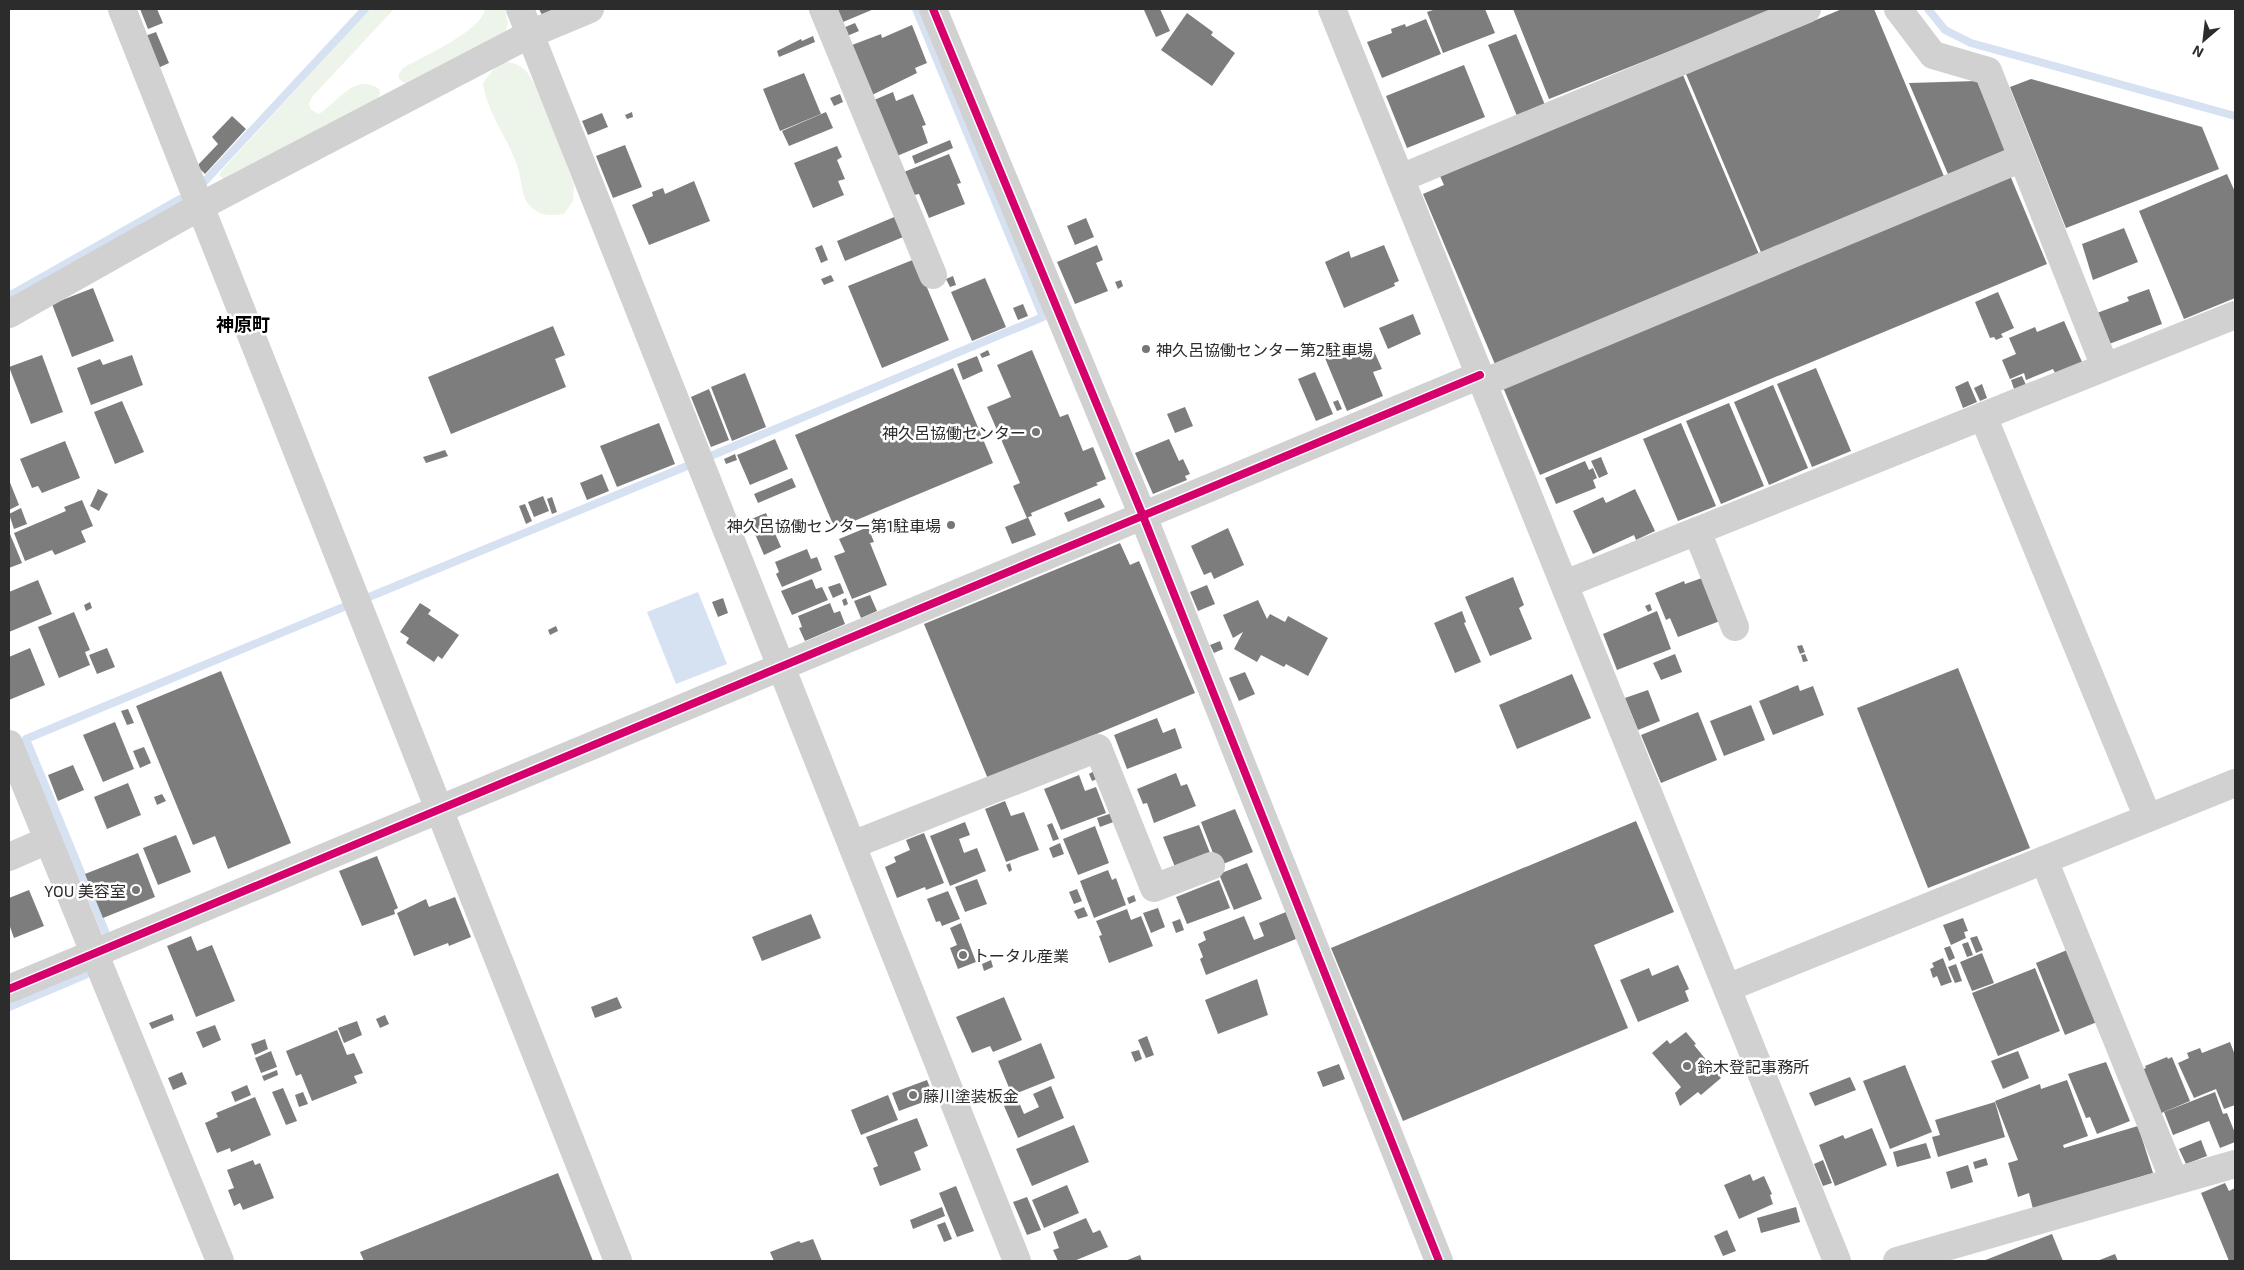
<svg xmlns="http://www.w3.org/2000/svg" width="2244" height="1270" font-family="'Exo 2','Noto Sans JP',sans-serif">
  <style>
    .green { fill: #edf4ea }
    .water { fill: #d6e2f2 }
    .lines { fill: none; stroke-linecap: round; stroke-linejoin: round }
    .stream { stroke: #d6e2f2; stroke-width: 8 }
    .building { fill: #7d7d7d }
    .minor { stroke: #d1d1d1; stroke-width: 28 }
    .cycleway-casing { stroke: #fff; stroke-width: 11 }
    .cycleway { stroke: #d6006c; stroke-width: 8 }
    .poi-dot { fill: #767676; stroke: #fff; stroke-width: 2 }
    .labels { text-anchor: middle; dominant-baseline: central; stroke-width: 5; stroke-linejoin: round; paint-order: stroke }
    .poi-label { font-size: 16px; fill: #2c2c2c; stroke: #fff; text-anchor: start }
    .neighbourhood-label { font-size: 18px; font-weight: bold; fill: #000; stroke: #fff }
  </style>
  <rect width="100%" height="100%" fill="#fff"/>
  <!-- green -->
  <g class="green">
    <path d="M370,9H394L312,97L309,104L311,110L319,114C337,102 356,72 379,89L380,94L377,100L224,180L219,175L222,170Z"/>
    <path d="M485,9H505L508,23L505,32L406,84L399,79V74L403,68C422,57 482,31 485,9Z"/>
    <path d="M500,61C509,62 517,63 525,70C541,86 564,159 574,184L573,201L564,214C554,215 544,217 535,210C521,201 523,186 519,172C511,141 487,115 483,83Z"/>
  </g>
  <!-- water -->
  <polygon class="water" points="698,592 727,664 676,684 647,612"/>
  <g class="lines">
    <!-- stream -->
    <g class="stream">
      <polyline points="1928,9 1945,30 1971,43 2235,116"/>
      <polyline points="205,181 365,9"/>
      <polyline points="9,296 180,199"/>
      <polyline points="713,455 1043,317 916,9"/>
      <polyline points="369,597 687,466"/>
      <polyline points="105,931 26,739 346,606"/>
      <polyline points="9,1007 85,975"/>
    </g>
  </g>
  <!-- building -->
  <g class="building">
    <polygon points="140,9 157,9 163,23 148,29"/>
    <polygon points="539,9 557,9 542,15"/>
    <polygon points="837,9 874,9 843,22"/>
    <polygon points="1148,9 1160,9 1170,31 1156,37 1144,10"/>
    <polygon points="1436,9 1485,9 1495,33 1443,53 1427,12"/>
    <polygon points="1513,9 1776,9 1549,99"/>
    <polygon points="1842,9 1874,9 1946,181 1763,257 1686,74"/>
    <polygon points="1187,13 1213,32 1211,35 1235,53 1212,86 1161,50"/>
    <polygon points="1426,19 1441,54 1382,78 1367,42 1392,33 1391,29 1405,24 1406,27"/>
    <polygon points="855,23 859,31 847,36 843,28"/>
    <polygon points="912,25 927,63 915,68 917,73 872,95 852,45 881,34 882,38"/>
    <polygon points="156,32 169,63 158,68 145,36"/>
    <polygon points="1516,34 1545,105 1517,116 1488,45"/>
    <polygon points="813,36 815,42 779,57 777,51 801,39 802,41"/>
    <polygon points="1464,65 1485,117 1407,148 1386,96"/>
    <polygon points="804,73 821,114 780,131 763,89"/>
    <polygon points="1683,75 1761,259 1497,369 1423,194 1444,185 1440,176"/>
    <polygon points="2031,79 2202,127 2219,169 2066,228 2010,87"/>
    <polygon points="1977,81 2008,155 1950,179 1909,83"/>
    <polygon points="893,92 896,101 913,94 926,125 922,126 928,143 897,156 874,100"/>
    <polygon points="840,94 843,102 834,106 830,98"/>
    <polygon points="632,112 633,117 627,119 625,115"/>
    <polygon points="826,112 833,128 789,146 782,131"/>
    <polygon points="602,113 608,127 588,135 582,121"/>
    <polygon points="232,116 246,129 205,174 197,166 218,144 212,137"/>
    <polygon points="950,140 953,148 915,164 912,156"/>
    <polygon points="625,145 642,187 613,198 596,156"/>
    <polygon points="837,146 842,157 837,160 845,179 838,181 844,195 813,208 794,163"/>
    <polygon points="949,154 961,183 957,184 965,204 929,218 919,194 914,195 904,172"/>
    <polygon points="2009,173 2047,264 1540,475 1502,385"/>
    <polygon points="2227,174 2235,192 2235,298 2184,319 2139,211"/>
    <polygon points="694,181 710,221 649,245 632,205 653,196 652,192 663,188 665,194"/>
    <polygon points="899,215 908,235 845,261 837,241"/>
    <polygon points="1086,218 1094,237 1075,245 1067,226"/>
    <polygon points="2124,228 2138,262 2093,280 2082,244"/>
    <polygon points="822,245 828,260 821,263 815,248"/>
    <polygon points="1097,245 1103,260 1096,263 1108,291 1075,304 1057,262"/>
    <polygon points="1384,245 1399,281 1394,283 1395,286 1344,308 1325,262 1349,251 1351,258"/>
    <polygon points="915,259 949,340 882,368 848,286"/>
    <polygon points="831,275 834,281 824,285 821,279"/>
    <polygon points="953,276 956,285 950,287 946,279"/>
    <polygon points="985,278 1006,327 972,341 951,292"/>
    <polygon points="1121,280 1123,286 1118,289 1115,282"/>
    <polygon points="93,288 114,341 72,357 52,304"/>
    <polygon points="2149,289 2162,324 2109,344 2097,313 2129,301 2127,297"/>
    <polygon points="1998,292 2014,328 2001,334 2003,337 1996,340 1994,337 1990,338 1975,302"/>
    <polygon points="1023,304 1028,316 1018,320 1013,308"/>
    <polygon points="1413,314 1421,334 1388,349 1379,328"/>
    <polygon points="2064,321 2082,362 2055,373 2053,369 2026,380 2024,373 2010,379 2002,360 2016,354 2009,338 2035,327 2037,332"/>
    <polygon points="553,326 565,355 555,359 566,387 451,434 428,377"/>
    <polygon points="1369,340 1382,369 1373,372 1383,396 1347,411 1325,358"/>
    <polygon points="988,350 990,355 982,358 980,354"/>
    <polygon points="1032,350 1060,417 1068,414 1083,451 1093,447 1106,479 1096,483 1098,485 1031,513 1032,516 1028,517 1036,535 1012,544 1005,527 1027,518 1013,486 1020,483 987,407 1011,397 997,365"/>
    <polygon points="42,355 63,412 31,424 9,367"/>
    <polygon points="132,355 143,385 91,405 77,368 100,359 103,365"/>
    <polygon points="977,356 983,371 963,380 957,364"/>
    <polygon points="953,368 993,463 835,529 795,435"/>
    <polygon points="1816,368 1851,451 1812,467 1777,384"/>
    <polygon points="1315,372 1333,414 1316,421 1298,379"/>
    <polygon points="745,373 766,427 732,441 711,387"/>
    <polygon points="2022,376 2026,385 2014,389 2011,380"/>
    <polygon points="1968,381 1977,402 1963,408 1955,387"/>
    <polygon points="1982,384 1987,398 1980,401 1974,388"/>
    <polygon points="1773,385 1808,468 1769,485 1734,402"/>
    <polygon points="709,389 729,440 711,447 691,397"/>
    <polygon points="1338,400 1342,409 1337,411 1333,402"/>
    <polygon points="122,401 144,452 115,464 94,412"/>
    <polygon points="1729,403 1764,486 1721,504 1686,421"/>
    <polygon points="1185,407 1193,426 1175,433 1167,414"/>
    <polygon points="659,423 675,464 617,487 600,446"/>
    <polygon points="1681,423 1716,506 1678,521 1643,439"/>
    <polygon points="775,439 788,469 750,485 737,455"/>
    <polygon points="1169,439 1179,461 1183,459 1190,474 1185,476 1187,480 1153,494 1135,453"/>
    <polygon points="65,441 80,478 42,493 38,486 32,488 20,459"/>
    <polygon points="445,450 448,456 426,463 423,457"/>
    <polygon points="735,454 737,460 726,464 724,459"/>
    <polygon points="1601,457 1608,474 1599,478 1591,461"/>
    <polygon points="1585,461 1589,470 1593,468 1597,478 1593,480 1596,488 1556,504 1545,478"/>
    <polygon points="602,474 609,491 587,500 580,483"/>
    <polygon points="792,478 796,487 758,503 754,494"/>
    <polygon points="9,480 19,505 9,510"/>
    <polygon points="98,489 108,494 99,511 90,506"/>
    <polygon points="1635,489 1655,531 1636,540 1634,535 1593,554 1573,511 1603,497 1606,503"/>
    <polygon points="543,496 549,511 534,517 528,502"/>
    <polygon points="552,497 557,512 552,514 547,499"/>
    <polygon points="1100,498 1105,507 1068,522 1064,513"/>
    <polygon points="82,500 93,526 81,531 86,542 55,555 52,550 25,561 14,533 66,511 64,507"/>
    <polygon points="525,504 532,521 526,524 519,506"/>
    <polygon points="21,508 27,524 14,529 9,514"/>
    <polygon points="766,513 781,547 764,555 749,520"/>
    <polygon points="868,527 874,542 870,543 887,585 852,599 834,556 845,552 839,539"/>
    <polygon points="1228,528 1244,565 1214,579 1211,572 1204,575 1191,546"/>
    <polygon points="10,534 22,563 9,568 9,535"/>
    <polygon points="1120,543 1130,565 1139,561 1195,693 988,779 924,624"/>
    <polygon points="807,549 811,559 817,557 822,570 782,587 776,574 779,572 775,562"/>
    <polygon points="1513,577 1524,605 1519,608 1532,639 1490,656 1465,597"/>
    <polygon points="1702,578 1720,621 1678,637 1670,618 1666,620 1655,593 1684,581 1685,584"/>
    <polygon points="812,579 816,589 822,587 828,600 792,615 781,591"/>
    <polygon points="38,580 52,614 9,632 9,592"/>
    <polygon points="840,583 844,593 833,598 828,587"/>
    <polygon points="1207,585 1215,604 1198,611 1190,592"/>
    <polygon points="870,595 877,611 861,618 854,601"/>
    <polygon points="723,598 728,613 718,617 712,602"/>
    <polygon points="846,598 848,604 844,606 842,600"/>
    <polygon points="1258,600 1267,619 1270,614 1285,622 1288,616 1328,638 1308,676 1286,664 1284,667 1261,655 1257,662 1234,649 1243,632 1233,638 1223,615"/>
    <polygon points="90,602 92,608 86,611 84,605"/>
    <polygon points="420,603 431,610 428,614 459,635 442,659 438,656 434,662 406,643 409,638 400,632"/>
    <polygon points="830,603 834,613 840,611 845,624 805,641 799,628 802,627 798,616"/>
    <polygon points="1650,604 1652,610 1648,612 1645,606"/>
    <polygon points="1462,611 1466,622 1464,623 1481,662 1455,673 1434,623"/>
    <polygon points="1657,611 1671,649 1617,670 1603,634"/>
    <polygon points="74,612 90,650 85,652 90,665 59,678 38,627"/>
    <polygon points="556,626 558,631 550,635 548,630"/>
    <polygon points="1220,641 1223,649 1214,653 1210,645"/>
    <polygon points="1802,645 1805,652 1800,654 1797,646"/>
    <polygon points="30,648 45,685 9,700 9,657"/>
    <polygon points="107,648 115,667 97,674 89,655"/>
    <polygon points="1675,654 1682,672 1661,680 1653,663"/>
    <polygon points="1805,654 1808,661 1803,662 1801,655"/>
    <polygon points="1958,668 2030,848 1928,888 1857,708"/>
    <polygon points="221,671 291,843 228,869 215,836 193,845 136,706"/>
    <polygon points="1245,672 1255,694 1239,701 1229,678"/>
    <polygon points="1572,674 1591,718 1517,749 1499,705"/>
    <polygon points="1798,685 1800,691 1813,686 1824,715 1773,735 1759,701"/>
    <polygon points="1648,690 1660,721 1638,730 1625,698"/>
    <polygon points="1751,705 1765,740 1724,756 1710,721"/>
    <polygon points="128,709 134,723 127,725 121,711"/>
    <polygon points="1698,712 1717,760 1661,783 1641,735"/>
    <polygon points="1157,718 1163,733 1175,728 1182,748 1127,769 1114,735"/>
    <polygon points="115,722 134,769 103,782 83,735"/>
    <polygon points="144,747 151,763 140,768 133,751"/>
    <polygon points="73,765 84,790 58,801 48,775"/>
    <polygon points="1094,771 1097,779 1092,781 1089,774"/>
    <polygon points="1176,773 1181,786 1187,784 1196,806 1154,823 1147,803 1143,804 1137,789"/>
    <polygon points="1079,775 1085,791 1096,787 1106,813 1061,830 1044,789"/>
    <polygon points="128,783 141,815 107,829 94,797"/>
    <polygon points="162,794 166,801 157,805 154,797"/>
    <polygon points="1005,801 1011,816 1024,812 1039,850 1006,862 985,809"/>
    <polygon points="1235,809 1253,852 1218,866 1201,822"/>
    <polygon points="1112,813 1116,821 1100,827 1097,818"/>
    <polygon points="1636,821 1674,912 1594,945 1628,1028 1403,1121 1331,948"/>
    <polygon points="965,822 970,835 959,839 964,853 977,848 986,871 950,886 930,836"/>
    <polygon points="1052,823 1059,839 1053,841 1047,825"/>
    <polygon points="1199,825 1212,858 1177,872 1163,837"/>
    <polygon points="1095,826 1109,863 1078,875 1063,839"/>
    <polygon points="924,833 944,883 926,890 925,887 897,898 885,867 896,862 894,857 910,850 906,840"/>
    <polygon points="176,835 191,872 158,885 143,848"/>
    <polygon points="1060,843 1064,854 1053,858 1049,848"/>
    <polygon points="138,853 155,897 103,918 85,874"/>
    <polygon points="377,856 398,908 394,910 395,914 362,926 339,871"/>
    <polygon points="1010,863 1012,870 1009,872 1006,865"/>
    <polygon points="1247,863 1262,899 1234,910 1219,874"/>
    <polygon points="1108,870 1112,880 1116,878 1126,905 1094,918 1080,881"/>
    <polygon points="977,879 987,904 965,912 955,887"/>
    <polygon points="1219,880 1230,908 1187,924 1176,897"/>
    <polygon points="1077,889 1082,901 1074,904 1069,892"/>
    <polygon points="29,890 44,926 14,938 9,924 9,898"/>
    <polygon points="948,891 960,919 942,926 940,921 936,922 927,899"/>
    <polygon points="1134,895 1136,901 1129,904 1127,898"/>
    <polygon points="455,897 471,937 449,946 448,943 414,956 397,913 426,899 429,907"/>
    <polygon points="1084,907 1088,916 1078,919 1074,911"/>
    <polygon points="1158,908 1165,927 1151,933 1143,913"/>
    <polygon points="1127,909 1131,920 1141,916 1153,946 1109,963 1099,936 1102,935 1096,921"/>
    <polygon points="1286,912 1296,939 1206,975 1200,959 1203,957 1198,944 1206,940 1203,932 1244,916 1254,940 1264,936 1259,923"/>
    <polygon points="811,914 821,938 762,961 752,937"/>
    <polygon points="1963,918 1968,931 1964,932 1966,938 1951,945 1943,925"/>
    <polygon points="1180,919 1184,930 1176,933 1172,922"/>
    <polygon points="961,923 976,962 958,969 950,948 957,945 950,928"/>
    <polygon points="191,936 197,951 212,945 235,1001 196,1017 167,946"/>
    <polygon points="1977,936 1983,950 1976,953 1970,938"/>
    <polygon points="1968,942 1973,955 1967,957 1962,944"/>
    <polygon points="1950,946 1955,958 1949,961 1944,948"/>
    <polygon points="2067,950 2097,1022 2065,1035 2036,963"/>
    <polygon points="1982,953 1994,983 1972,991 1960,962"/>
    <polygon points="1943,958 1952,982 1941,986 1937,976 1933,978 1930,969 1934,967 1932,963"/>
    <polygon points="991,960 993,967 984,971 982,964"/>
    <polygon points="1956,964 1962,981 1955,983 1948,967"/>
    <polygon points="1678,965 1689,989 1685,991 1689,1001 1638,1022 1620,980 1649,968 1652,976"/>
    <polygon points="2035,968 2060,1031 1998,1056 1972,993"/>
    <polygon points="1257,979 1268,1015 1218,1034 1205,1000"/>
    <polygon points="617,997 622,1008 595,1018 591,1007"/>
    <polygon points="1004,997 1022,1040 993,1052 990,1046 972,1053 956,1017"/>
    <polygon points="172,1014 174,1020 152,1029 149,1023"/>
    <polygon points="385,1015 389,1024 380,1028 376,1019"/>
    <polygon points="357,1021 362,1035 344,1043 338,1028"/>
    <polygon points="215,1025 221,1040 203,1048 196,1032"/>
    <polygon points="337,1030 347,1055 354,1053 363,1073 354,1076 357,1083 312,1101 301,1074 296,1076 286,1051"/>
    <polygon points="1686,1032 1696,1044 1694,1045 1721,1078 1701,1095 1698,1092 1680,1106 1675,1093 1681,1087 1652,1053 1667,1040 1670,1044"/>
    <polygon points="1147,1036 1154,1055 1146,1058 1138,1040"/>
    <polygon points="265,1039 268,1049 255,1055 251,1044"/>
    <polygon points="2230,1042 2235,1055 2235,1105 2224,1109 2216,1089 2194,1098 2178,1063 2189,1058 2187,1053 2200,1048 2202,1053"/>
    <polygon points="1041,1043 1055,1078 1012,1095 998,1061"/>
    <polygon points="1139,1050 1142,1059 1135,1062 1131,1052"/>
    <polygon points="271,1051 277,1067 261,1073 255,1058"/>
    <polygon points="2018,1051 2029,1078 2003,1089 1991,1061"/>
    <polygon points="2167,1057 2168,1059 2172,1057 2190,1101 2159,1114 2141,1070 2146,1068 2145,1066"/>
    <polygon points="2106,1062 2130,1121 2097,1134 2090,1117 2086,1118 2068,1074"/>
    <polygon points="1339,1064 1345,1079 1323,1087 1317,1072"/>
    <polygon points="1905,1065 1932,1132 1890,1149 1863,1081"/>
    <polygon points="277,1070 278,1075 264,1081 262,1076"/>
    <polygon points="182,1072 187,1084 173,1090 168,1078"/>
    <polygon points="1850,1077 1856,1090 1815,1106 1809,1093"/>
    <polygon points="927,1080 934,1098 899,1111 892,1093"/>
    <polygon points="2067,1080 2088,1136 2063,1145 2064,1148 2138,1126 2153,1173 2033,1209 2029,1193 2018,1197 2008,1163 2018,1160 1995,1101 2040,1084 2041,1089"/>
    <polygon points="247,1085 251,1095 235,1102 231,1092"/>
    <polygon points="1051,1086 1064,1118 1018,1138 1004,1106 1018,1100 1024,1114 1039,1107 1033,1094"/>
    <polygon points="283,1088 297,1121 286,1125 272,1092"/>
    <polygon points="303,1092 308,1104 299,1107 295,1095"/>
    <polygon points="2215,1092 2223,1114 2227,1113 2235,1133 2235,1142 2220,1148 2209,1121 2173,1135 2164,1112"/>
    <polygon points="888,1095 898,1120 861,1135 851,1110"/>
    <polygon points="255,1097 271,1135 231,1152 230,1148 217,1153 205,1123 218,1117 216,1113"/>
    <polygon points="1995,1102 2005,1137 1938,1157 1932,1137 1940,1135 1935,1120"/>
    <polygon points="917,1118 928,1146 914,1152 921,1170 880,1186 873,1168 878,1166 866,1137"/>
    <polygon points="1074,1125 1089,1162 1032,1186 1016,1149"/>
    <polygon points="1872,1128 1887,1165 1835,1186 1819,1145 1843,1135 1845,1139"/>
    <polygon points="2201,1140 2207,1156 2186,1164 2179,1149"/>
    <polygon points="1926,1143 1931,1158 1897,1167 1893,1152"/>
    <polygon points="1986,1158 1988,1165 1975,1169 1973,1162"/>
    <polygon points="253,1160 255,1165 260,1163 274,1198 243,1210 240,1203 234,1206 228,1190 234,1188 227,1170"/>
    <polygon points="1823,1160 1832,1183 1823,1186 1814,1164"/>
    <polygon points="1968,1165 1973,1182 1951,1189 1946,1172"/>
    <polygon points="558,1173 593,1261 364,1261 360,1252"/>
    <polygon points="1750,1174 1753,1181 1764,1176 1772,1194 1770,1195 1773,1204 1739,1219 1724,1185"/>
    <polygon points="2225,1183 2229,1191 2235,1188 2235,1261 2229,1261 2201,1193"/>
    <polygon points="1067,1185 1079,1213 1044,1228 1032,1200"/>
    <polygon points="956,1186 974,1231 957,1237 939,1193"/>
    <polygon points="1027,1197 1041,1230 1027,1235 1013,1202"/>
    <polygon points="942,1207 945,1216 913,1229 910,1220"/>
    <polygon points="1796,1207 1800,1222 1761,1233 1757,1218"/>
    <polygon points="1086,1218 1093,1233 1100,1230 1108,1247 1074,1261 1058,1261 1053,1250 1059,1248 1053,1232"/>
    <polygon points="945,1222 952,1239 944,1242 937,1225"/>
    <polygon points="1727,1230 1736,1251 1723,1256 1714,1236"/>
    <polygon points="2052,1234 2063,1261 1983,1261"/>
    <polygon points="813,1239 822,1261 774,1261 770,1252 799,1241 801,1243"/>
    <polygon points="2115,1254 2118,1261 2097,1261"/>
    <polygon points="1140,1255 1142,1261 1125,1261"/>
  </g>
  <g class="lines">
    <!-- minor -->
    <g class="minor">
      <polyline points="122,9 618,1261"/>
      <polyline points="520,9 1017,1261"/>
      <polyline points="823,9 933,275"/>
      <polyline points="933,9 1143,516 1439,1261"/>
      <polyline points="1332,9 1837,1261"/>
      <polyline points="1898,9 1933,55 1988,71 2105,367"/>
      <polyline points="1401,178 1807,9"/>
      <polyline points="9,314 201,206 530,34 590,9"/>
      <polyline points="1483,383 2022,158"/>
      <polyline points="1983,416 2148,818"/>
      <polyline points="1697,531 1735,627"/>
      <polyline points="1565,584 2235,315"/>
      <polyline points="9,744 220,1261"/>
      <polyline points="852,845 1098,748 1154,888 1211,866"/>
      <polyline points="9,857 48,840"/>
      <polyline points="2044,860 2174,1180"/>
      <polyline points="1727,988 2235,783"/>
      <polyline points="9,989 1480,375"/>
      <polyline points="1897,1261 2235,1164"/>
    </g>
    <!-- cycleway casing -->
    <g class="cycleway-casing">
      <g id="cycleway">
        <polyline points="933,9 1143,516 1439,1261"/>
        <polyline points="9,989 1480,375"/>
      </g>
    </g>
    <!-- cycleway -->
    <use href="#cycleway" class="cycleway"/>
  </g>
  <!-- markers -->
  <g class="poi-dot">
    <circle cx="1146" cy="349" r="5"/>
    <circle cx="1036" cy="432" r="5"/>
    <circle cx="951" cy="525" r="5"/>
    <circle cx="136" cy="890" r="5"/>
    <circle cx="963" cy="955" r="5"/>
    <circle cx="1687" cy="1066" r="5"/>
    <circle cx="913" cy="1095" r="5"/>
  </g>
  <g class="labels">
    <!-- poi labels -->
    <g class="poi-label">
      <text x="1156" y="349">神久呂協働センター第2駐車場</text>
      <text x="1026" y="432" text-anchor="end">神久呂協働センター</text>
      <text x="941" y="525" text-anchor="end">神久呂協働センター第1駐車場</text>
      <text x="126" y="890" text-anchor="end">YOU 美容室</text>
      <text x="973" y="955">トータル産業</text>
      <text x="1697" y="1066">鈴木登記事務所</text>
      <text x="923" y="1095">藤川塗装板金</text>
    </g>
    <!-- neighbourhood labels -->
    <g class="neighbourhood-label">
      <text x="243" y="324">神原町</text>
    </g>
  </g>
  <!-- border -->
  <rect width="2244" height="1270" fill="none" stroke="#2c2c2c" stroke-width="20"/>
  <!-- north arrow -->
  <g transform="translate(2204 40) rotate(208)" stroke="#ffffff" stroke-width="4" paint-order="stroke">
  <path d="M0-4L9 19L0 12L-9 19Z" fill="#2c2c2c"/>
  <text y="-8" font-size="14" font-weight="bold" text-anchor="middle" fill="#2c2c2c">N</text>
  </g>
</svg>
